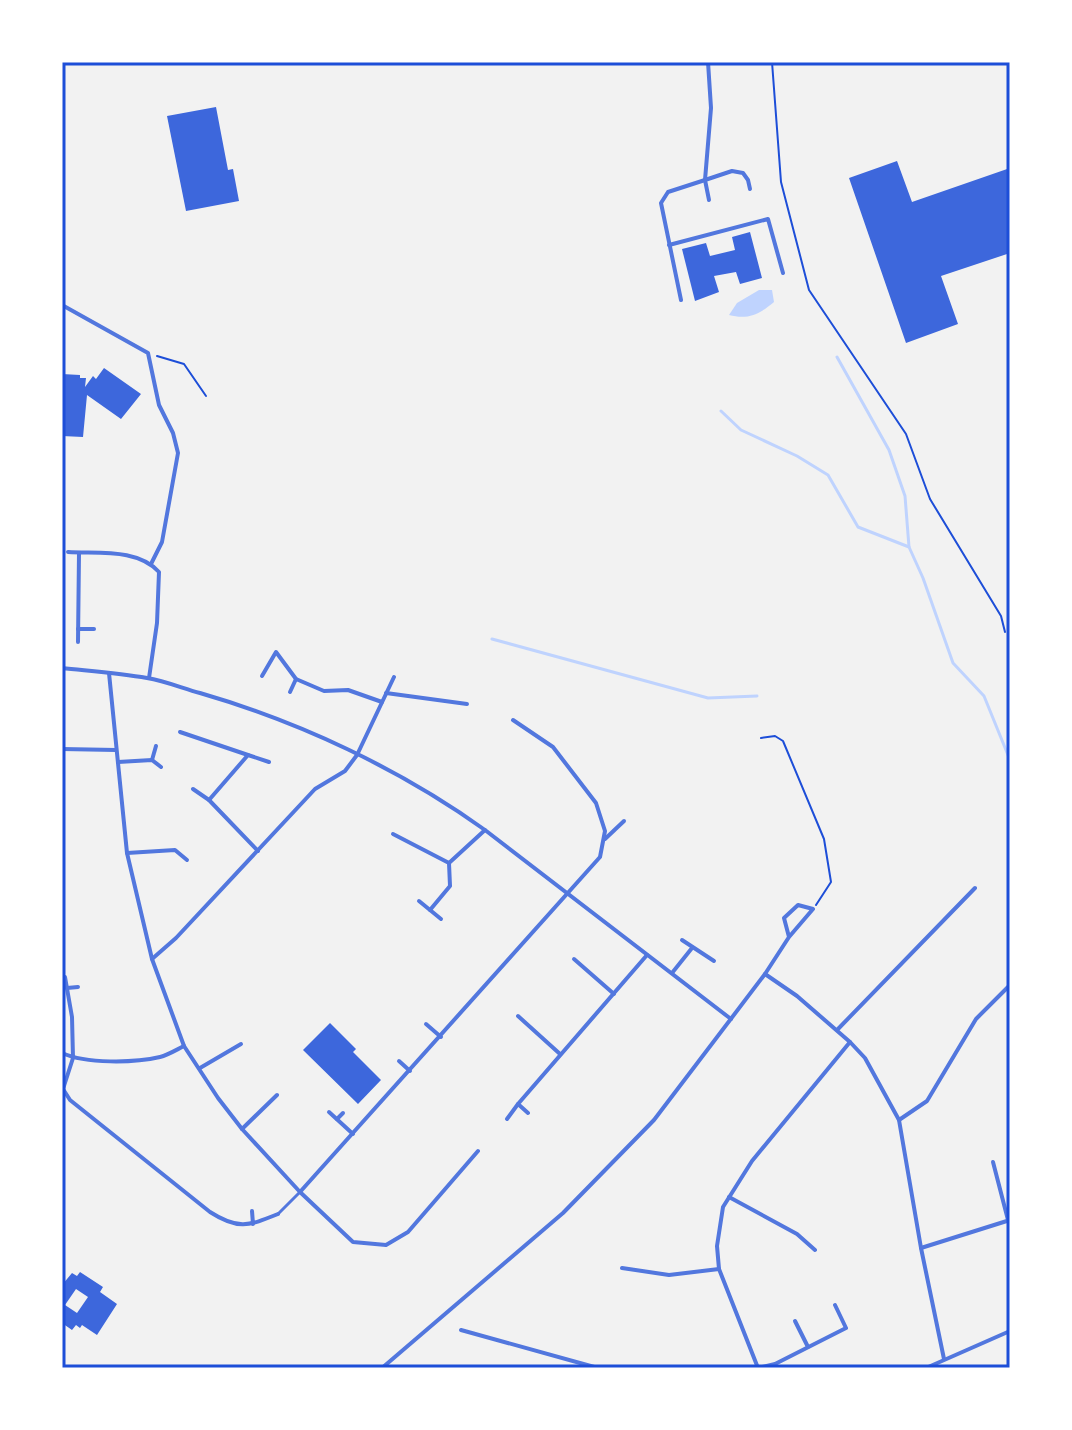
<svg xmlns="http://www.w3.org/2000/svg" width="1072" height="1430" font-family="'Open Sans',sans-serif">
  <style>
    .water { fill: #bfd3fe }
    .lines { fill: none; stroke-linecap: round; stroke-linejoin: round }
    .stream { stroke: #bfd3fe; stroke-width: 3 }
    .building { fill: #3d67dc; fill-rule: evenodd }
    .path { stroke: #1d4ed8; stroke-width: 2 }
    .pedestrian { stroke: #5277de; stroke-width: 3 }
    .minor { stroke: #5277de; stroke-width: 4 }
    .neatline { fill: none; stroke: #1d4ed8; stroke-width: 3 }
  </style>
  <rect width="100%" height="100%" fill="#f2f2f2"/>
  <!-- water -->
  <path class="water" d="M759,290H772L774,302C760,314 748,320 729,315L737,303Z"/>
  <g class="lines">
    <!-- stream -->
    <g class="stream">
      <polyline points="837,357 889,450 905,496 909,547"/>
      <polyline points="721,411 741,430 797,456 828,475 858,527 909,547 923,578 953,663 984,696 1010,760"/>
      <polyline points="492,639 708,698 757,696"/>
    </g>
  </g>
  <!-- building -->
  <g class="building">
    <polygon points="216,107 228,170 233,169 239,201 186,211 167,116"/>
    <polygon points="897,161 912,202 1010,168 1010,253 941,276 958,324 906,343 849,178"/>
    <polygon points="750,232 762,278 740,284 736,272 714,276 719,292 695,301 682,249 706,243 710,256 735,250 732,237"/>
    <polygon points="104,368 141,394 121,419 87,395 83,437 62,436 62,374 80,375 80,378 86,378 85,387 93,376 96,379"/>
    <polygon points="330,1023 356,1049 353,1052 381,1080 358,1104 303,1050"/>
    <path d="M80,1272L103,1287L100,1292L117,1304L97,1335L82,1325L80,1328L76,1325L72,1330L62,1323V1285L72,1273L77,1276ZM76,1289L88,1297L77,1313L65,1305Z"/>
  </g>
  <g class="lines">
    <!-- path -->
    <g class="path">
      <polyline points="772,62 781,182 809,290 906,434 930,499 1001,616 1005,632"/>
      <polyline points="157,356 184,364 206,396"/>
      <polyline points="761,738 775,736 783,741 824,839 831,882 816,905"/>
    </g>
    <!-- pedestrian -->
    <polyline class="pedestrian" points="278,1214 300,1192"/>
    <!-- minor -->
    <g class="minor">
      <polyline points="709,200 705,180 732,171 743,173 748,180 750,189"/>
      <polyline points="669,245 768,219 783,273"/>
      <polyline points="681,300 661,203 668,192 705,180 711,108 708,62"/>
      <polyline points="62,305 148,353 159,405 173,433 178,453 162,542 151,564"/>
      <path d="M68,552C98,554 137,548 159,572L157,623L149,678"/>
      <polyline points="78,629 94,629"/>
      <polyline points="78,642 79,553"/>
      <path d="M62,668C90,671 119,673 147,678C165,681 182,688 200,693C300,722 400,769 485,830L731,1019"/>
      <polyline points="109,673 127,853 152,959 184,1046 218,1098 242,1129 300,1192 353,1242 386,1245 408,1232 478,1151"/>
      <polyline points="262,676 276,652 296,679 324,691 348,690 382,702"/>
      <polyline points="290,692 296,679"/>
      <polyline points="386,693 467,704"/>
      <polyline points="180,732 248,755"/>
      <polyline points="62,749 116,750"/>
      <polyline points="152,760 156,746"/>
      <polyline points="118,762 152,760 161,767"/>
      <polyline points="193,789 209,800 258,851"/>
      <polyline points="209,800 248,755 269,762"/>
      <polyline points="393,834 449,863"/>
      <polyline points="605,839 624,821"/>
      <polyline points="127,853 175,850 187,860"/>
      <polyline points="419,901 441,919"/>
      <polyline points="430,910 450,886 449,863 485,830"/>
      <polyline points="682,940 714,961"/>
      <polyline points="152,959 176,938 315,789 345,771 357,755 394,677"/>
      <polyline points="574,959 614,994"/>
      <polyline points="672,973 692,948"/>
      <polyline points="765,974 797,996 850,1042 865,1058 899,1120 921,1248 944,1359"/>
      <path d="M65,977L72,1017L73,1058L63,1089L70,1100L210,1212C238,1230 248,1226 278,1214"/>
      <polyline points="67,988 78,987"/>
      <polyline points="518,1016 560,1054"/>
      <polyline points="426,1024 441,1037"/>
      <polyline points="838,1029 975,888"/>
      <path d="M62,1053C86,1064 134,1063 160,1057C168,1055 176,1050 184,1046"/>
      <polyline points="399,1061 410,1071"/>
      <polyline points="200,1068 241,1044"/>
      <polyline points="329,1112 353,1134"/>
      <polyline points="528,1113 518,1104 647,955"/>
      <polyline points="337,1119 343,1113"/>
      <polyline points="507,1119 518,1104"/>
      <polyline points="899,1120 927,1101 976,1019 1010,985"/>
      <polyline points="242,1129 277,1095"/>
      <polyline points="993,1162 1008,1220"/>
      <polyline points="300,1192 600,857 605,831 596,803 553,747 513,720"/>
      <polyline points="729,1197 797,1234 815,1250"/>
      <polyline points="252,1211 253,1224"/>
      <polyline points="921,1248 1010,1220"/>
      <polyline points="622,1268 669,1275 719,1269"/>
      <polyline points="835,1305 846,1328 775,1364 758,1368 719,1269 717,1246 723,1207 752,1161 850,1042"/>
      <polyline points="795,1321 808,1347"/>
      <polyline points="461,1330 598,1368"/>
      <polyline points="382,1368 563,1213 654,1120 765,974 789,937 813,909 798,905 784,918 789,937"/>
      <polyline points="926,1368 1010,1331"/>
    </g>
  </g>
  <!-- border -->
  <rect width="1072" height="1430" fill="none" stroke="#ffffff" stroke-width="128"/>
  <rect x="64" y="64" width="944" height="1302" class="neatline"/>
</svg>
